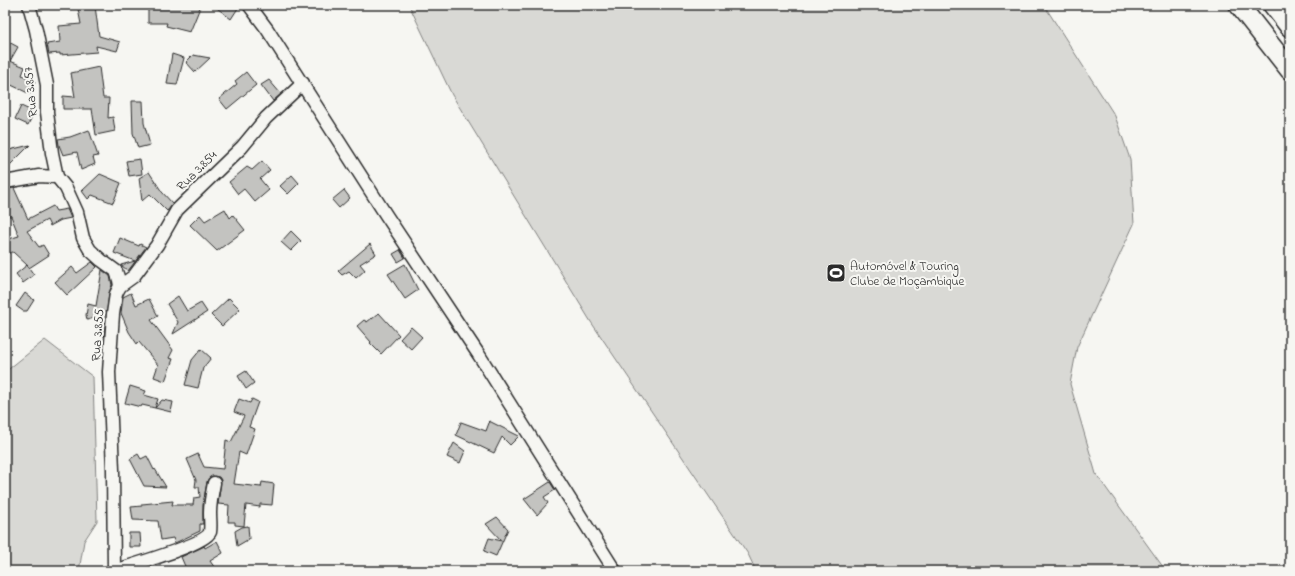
<svg xmlns="http://www.w3.org/2000/svg" width="1295" height="576" font-family="'Indie Flower',sans-serif">
  <style>
    .green { fill: #d9d9d5; stroke: #828280 }
    .building { fill: #c3c3c0; stroke: #2b2b2b }
    .lines { fill: none; stroke-linecap: round; stroke-linejoin: round }
    .minor-casing { stroke: #2b2b2b; stroke-width: 15 }
    .primary-casing { stroke: #2b2b2b; stroke-width: 22 }
    .minor { stroke: #f6f6f2; stroke-width: 12 }
    .primary { stroke: #f6f6f2; stroke-width: 19 }
    .labels { text-anchor: middle; dominant-baseline: central; stroke-width: 4; stroke-linejoin: round; paint-order: stroke }
    .street-label { font-size: 13px; fill: #2b2b2b; stroke: #f6f6f2 }
    .poi-label { font-size: 13px; fill: #2b2b2b; stroke: #f6f6f2; text-anchor: start }
  </style>
  <rect width="100%" height="100%" fill="#f6f6f2"/>
  <filter id="ink" filterUnits="userSpaceOnUse"><feTurbulence type="fractalNoise" baseFrequency=".025" numOctaves="2"/><feDisplacementMap in="SourceGraphic" scale="8" xChannelSelector="R" yChannelSelector="G"/><feConvolveMatrix kernelMatrix="1 2 1 2 8 2 1 2 1" color-interpolation-filters="sRGB"/></filter>
  <g filter="url(#ink)">
    <!-- green -->
    <g class="green">
      <polygon points="409,5 1044,5 1115,116 1130,159 1134,224 1077,347 1070,384 1096,474 1166,571 756,571 748,554 591,322 452,95"/>
      <polygon points="45,340 93,377 97,521 84,541 79,571 5,571 5,372"/>
    </g>
    <!-- building -->
    <g class="building">
      <polygon points="148,5 201,5 190,32 166,26 167,23 148,23"/>
      <polygon points="213,5 240,5 231,19"/>
      <polygon points="95,6 99,36 120,42 117,51 96,46 97,52 60,55 60,53 49,54 47,44 60,42 59,26 81,24 78,9"/>
      <polygon points="5,40 18,47 10,61 25,67 22,75 35,81 30,94 5,82"/>
      <polygon points="172,54 184,58 177,85 167,84"/>
      <polygon points="193,55 210,58 195,72 186,62"/>
      <polygon points="99,67 103,98 109,98 108,118 113,117 115,131 96,135 92,109 63,109 63,96 75,97 71,73"/>
      <polygon points="246,72 256,85 227,109 219,99 237,84 235,81"/>
      <polygon points="269,80 281,94 273,101 261,85"/>
      <polygon points="132,101 143,101 144,123 150,145 138,148 133,133"/>
      <polygon points="21,106 34,112 28,125 15,119"/>
      <polygon points="89,130 98,156 93,157 95,164 81,170 77,152 63,155 59,145 58,139 70,137"/>
      <polygon points="30,145 5,170 5,151"/>
      <polygon points="140,159 142,174 129,176 126,161"/>
      <polygon points="262,161 270,170 260,179 269,190 255,202 244,189 238,194 229,182 247,167 252,170"/>
      <polygon points="149,172 162,192 173,204 167,211 150,194 142,201 139,178"/>
      <polygon points="100,174 121,183 113,203 92,195 88,199 82,191"/>
      <polygon points="292,175 299,183 288,194 280,186"/>
      <polygon points="14,188 28,219 53,206 56,211 67,209 71,218 61,220 50,226 47,220 27,231 39,247 43,245 49,255 29,268 27,265 34,275 23,283 16,274 27,265 13,252 5,254 5,240 19,236 11,216 5,216 5,189"/>
      <polygon points="344,190 350,198 339,208 332,200"/>
      <polygon points="225,209 230,218 233,215 245,230 217,251 190,225 200,215 205,221"/>
      <polygon points="291,231 301,241 291,251 281,242"/>
      <polygon points="120,238 139,246 140,244 146,247 128,271 121,265 135,261 114,253"/>
      <polygon points="370,244 376,254 360,264 365,270 356,278 349,271 342,275 338,271"/>
      <polygon points="400,250 405,258 398,262 393,254"/>
      <polygon points="92,262 97,267 67,295 55,282 72,267 77,273"/>
      <polygon points="405,264 418,290 405,299 388,274"/>
      <polygon points="102,270 110,276 112,285 109,293 104,336 98,334 101,316 87,320 86,315 88,304 96,306"/>
      <polygon points="25,293 34,300 27,311 23,311 16,306"/>
      <polygon points="131,293 136,305 149,299 158,316 151,320 173,350 169,358 173,359 165,381 154,377 158,365 139,342 137,344 129,332 121,313 123,297"/>
      <polygon points="178,296 187,311 201,303 207,312 173,334 178,322 167,304"/>
      <polygon points="229,298 240,309 222,326 211,315"/>
      <polygon points="379,313 399,335 381,354 370,343 371,342 357,326 364,320 367,322 372,318 372,319"/>
      <polygon points="411,327 422,337 411,349 400,339"/>
      <polygon points="201,349 211,358 203,368 198,388 185,385 192,360"/>
      <polygon points="246,371 254,383 246,389 238,376"/>
      <polygon points="130,386 146,391 144,395 158,399 155,408 142,405 141,407 125,403"/>
      <polygon points="239,399 250,403 252,399 258,402 249,427 255,429 246,455 239,452 234,484 261,487 262,482 274,484 272,505 260,504 260,507 246,505 244,526 235,525 235,522 228,522 229,505 218,504 221,480 219,477 212,476 209,478 207,482 203,505 203,524 200,524 200,531 175,543 173,538 161,540 158,521 133,520 131,507 142,506 142,504 173,501 172,505 193,505 194,498 200,497 199,487 195,487 196,480 187,459 198,454 204,467 223,469 226,440 231,442 244,416 234,412"/>
      <polygon points="162,400 173,402 171,412 155,408"/>
      <polygon points="489,421 519,436 510,445 502,437 494,453 456,435 461,422 486,431 489,423 488,422"/>
      <polygon points="454,443 465,451 460,463 447,457"/>
      <polygon points="138,454 141,459 147,456 154,470 155,469 166,487 144,486 130,459"/>
      <polygon points="550,482 555,490 544,497 548,503 537,515 524,499"/>
      <polygon points="497,517 508,529 496,556 484,551 489,538 502,541 486,524"/>
      <polygon points="248,526 249,539 237,546 235,531 242,527"/>
      <polygon points="129,533 140,533 141,547 129,547"/>
      <polygon points="217,541 223,553 210,561 217,571 187,571 181,557 204,546 205,548"/>
    </g>
    <g class="lines">
      <!-- minor casing -->
      <g class="minor-casing">
        <g id="minor">
          <polyline points="29,5 36,30 47,85 47,112 52,153 57,177 66,188 77,212 83,238 90,250 101,260 116,271 119,280 120,286 116,294 113,314 109,372 113,470 114,571"/>
          <polyline points="249,5 267,29 386,215 479,355 615,571"/>
          <polyline points="5,182 39,176 57,177"/>
          <polyline points="120,286 134,276 157,245 177,210 242,147 266,118 303,83"/>
          <path d="M114,571C129,566 206,544 210,532C211,526 210,519 210,513C210,503 212,493 214,483"/>
        </g>
      </g>
      <!-- primary casing -->
      <g class="primary-casing">
        <g id="primary">
          <polyline points="1239,5 1290,70"/>
          <polyline points="1273,5 1290,27"/>
        </g>
      </g>
      <!-- minor -->
      <use href="#minor" class="minor"/>
      <!-- primary -->
      <use href="#primary" class="primary"/>
    </g>
  </g>
  <!-- icons -->
  <defs>
    <g id="stadium-square" transform="scale(1)"><rect x="-9" y="-9" width="18" height="18" rx="4" fill="#2b2b2b" stroke="#f6f6f2"/><path d="M0-5a6.5 5 0 1 0 0 10a6.5 5 0 1 0 0-10ZM-3.5-1.8h7v3.6h-7Z" fill="#fff"/></g>
  </defs>
  <g fill-rule="evenodd">
    <use href="#stadium-square" x="836" y="273"/>
  </g>
  <g class="labels">
    <!-- street labels -->
    <g class="street-label">
      <text transform="translate(31 92) rotate(-96)">Rua 3.857</text>
      <text transform="translate(197 171) rotate(-45)">Rua 3.854</text>
      <text transform="translate(98 335) rotate(-86)">Rua 3.855</text>
    </g>
    <!-- poi labels -->
    <g class="poi-label">
      <text x="850" y="266">Automóvel &amp; Touring<tspan x="850" dy="15">Clube de Moçambique</tspan></text>
    </g>
  </g>
  <!-- margin -->
  <rect width="1295" height="576" fill="none" stroke="#f6f6f2" stroke-width="20"/>
  <rect x="10" y="10" width="1275" height="556" fill="none" stroke="#2b2b2b" stroke-width="1.5" filter="url(#ink)"/>
</svg>
